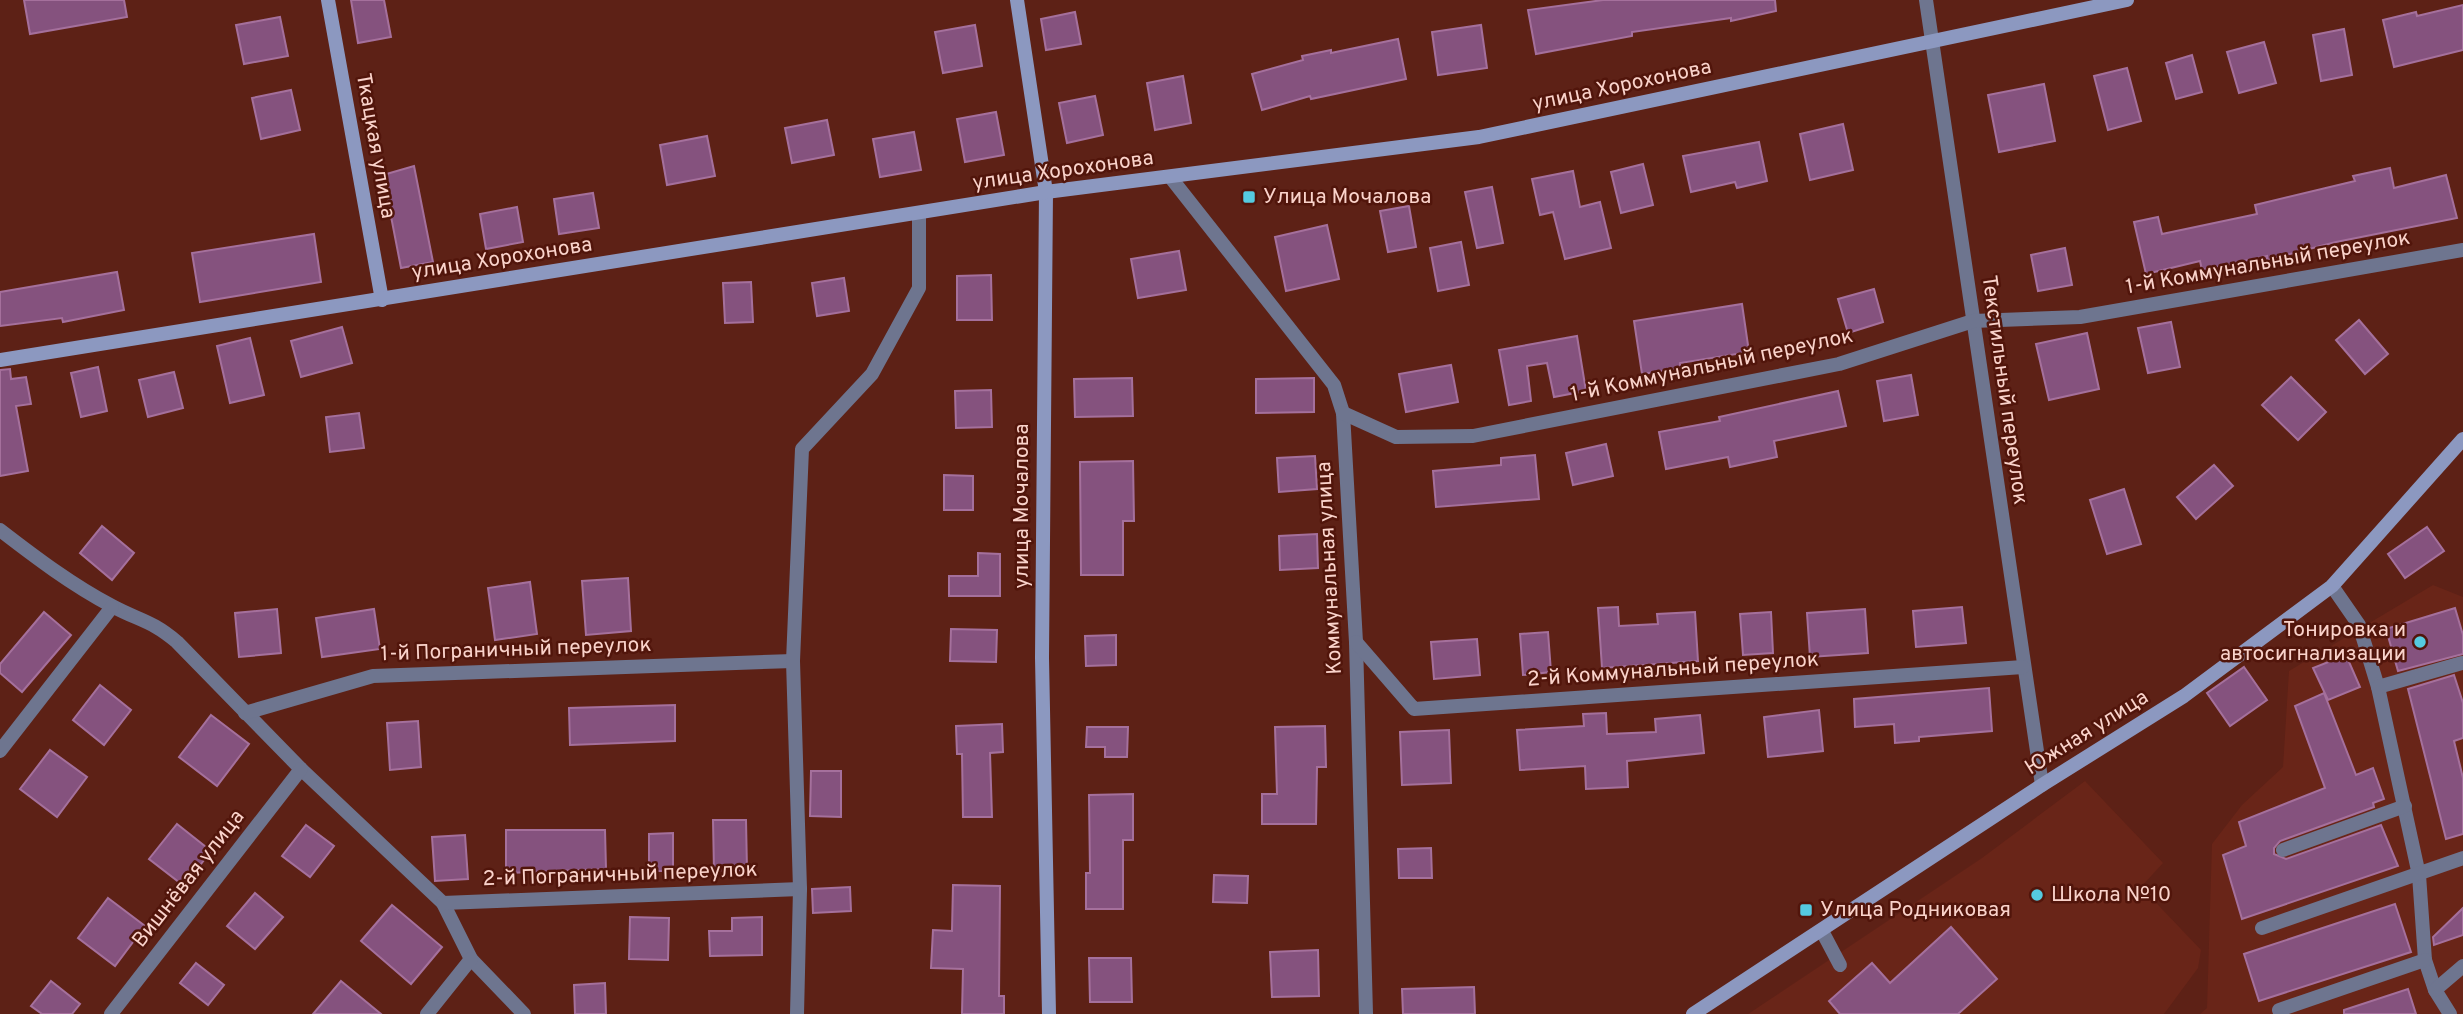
<svg xmlns="http://www.w3.org/2000/svg" width="2463" height="1014" font-family="Overpass,sans-serif">
  <style>
    .built { fill: #692518 }
    .building { fill: #85527e; stroke: #a5709c; stroke-width: 2 }
    .lines { fill: none; stroke-linecap: round; stroke-linejoin: round }
    .lane { stroke: #6e758f; stroke-width: 14 }
    .street { stroke: #6e758f; stroke-width: 14 }
    .secondary { stroke: #8c98c0; stroke-width: 14 }
    .poi-dot { fill: #55cae0; stroke: #51150b; stroke-width: 2.5 }
    .labels { text-anchor: middle; dominant-baseline: central; stroke-width: 5; stroke-linejoin: round; paint-order: stroke }
    .street-label { font-size: 21px; fill: #fad3cb; stroke: #51150b }
    .poi-label { font-size: 21px; fill: #fad3cb; stroke: #51150b; text-anchor: start }
  </style>
  <rect width="100%" height="100%" fill="#5d2116"/>
  <!-- built -->
  <g class="built">
    <polygon points="2433,585 2463,597 2463,1014 2200,1014 2207,1008 2212,844 2242,805 2283,767 2289,671"/>
    <polygon points="2085,781 2163,863 2141,887 2201,950 2198,968 2164,1014 1748,1014 1982,858"/>
  </g>
  <!-- building -->
  <g class="building">
    <polygon points="24,0 124,0 127,17 30,34"/>
    <polygon points="351,0 384,0 391,37 358,43"/>
    <polygon points="1603,0 1775,0 1776,11 1731,21 1731,18 1632,32 1632,36 1536,54 1528,10"/>
    <polygon points="2463,5 2463,50 2394,67 2383,20 2416,12 2417,16"/>
    <polygon points="1075,12 1081,44 1046,50 1041,19"/>
    <polygon points="280,17 288,56 244,64 236,25"/>
    <polygon points="975,25 982,66 943,73 935,32"/>
    <polygon points="1481,25 1487,68 1438,75 1432,32"/>
    <polygon points="2344,29 2352,75 2321,81 2313,35"/>
    <polygon points="1398,39 1406,79 1311,99 1310,96 1262,110 1252,74 1303,60 1302,56 1331,50 1331,53"/>
    <polygon points="2264,42 2276,83 2239,93 2227,52"/>
    <polygon points="2192,55 2202,92 2176,99 2166,63"/>
    <polygon points="2127,68 2141,121 2108,130 2094,76"/>
    <polygon points="1183,76 1191,123 1155,130 1147,83"/>
    <polygon points="2044,84 2055,141 1999,152 1988,95"/>
    <polygon points="291,90 300,130 261,139 252,98"/>
    <polygon points="1095,96 1103,135 1067,143 1059,103"/>
    <polygon points="996,112 1004,155 965,162 957,119"/>
    <polygon points="827,120 834,155 792,163 785,128"/>
    <polygon points="1843,124 1853,170 1810,180 1800,134"/>
    <polygon points="914,132 921,170 880,177 873,139"/>
    <polygon points="707,136 715,176 667,185 660,145"/>
    <polygon points="1759,142 1767,181 1737,188 1735,182 1691,192 1683,156"/>
    <polygon points="1643,164 1653,205 1621,213 1611,172"/>
    <polygon points="414,166 433,262 401,268 383,175"/>
    <polygon points="2390,168 2394,188 2446,175 2457,218 2336,242 2267,260 2267,256 2202,270 2200,261 2146,274 2134,222 2158,217 2162,234 2257,214 2255,205 2355,181 2353,176"/>
    <polygon points="1573,171 1580,207 1600,202 1611,248 1565,259 1553,212 1540,215 1532,179"/>
    <polygon points="1492,187 1503,243 1477,248 1465,192"/>
    <polygon points="593,193 599,228 559,234 554,199"/>
    <polygon points="1409,206 1416,247 1388,252 1380,211"/>
    <polygon points="517,207 523,242 486,249 480,214"/>
    <polygon points="1327,225 1339,279 1286,291 1275,237"/>
    <polygon points="314,234 321,282 200,302 192,253"/>
    <polygon points="1461,242 1469,285 1438,291 1430,248"/>
    <polygon points="2065,248 2072,285 2038,291 2031,255"/>
    <polygon points="1179,251 1186,290 1138,298 1131,259"/>
    <polygon points="117,272 124,310 63,322 62,318 0,326 0,292"/>
    <polygon points="991,275 992,320 957,320 957,276"/>
    <polygon points="844,278 849,311 817,316 812,283"/>
    <polygon points="751,282 753,322 725,323 723,283"/>
    <polygon points="1874,289 1883,322 1848,333 1838,299"/>
    <polygon points="1742,304 1749,352 1680,363 1680,368 1642,374 1634,321"/>
    <polygon points="2359,320 2388,354 2365,374 2336,340"/>
    <polygon points="2171,322 2180,367 2148,373 2138,328"/>
    <polygon points="342,327 352,363 301,377 291,341"/>
    <polygon points="2087,333 2099,389 2049,400 2036,344"/>
    <polygon points="1577,336 1586,391 1554,397 1547,363 1527,366 1531,401 1509,405 1499,350"/>
    <polygon points="250,338 264,395 230,403 217,346"/>
    <polygon points="1451,365 1458,402 1406,412 1399,374"/>
    <polygon points="98,367 107,411 81,417 71,373"/>
    <polygon points="10,369 11,379 26,377 31,404 16,406 28,471 0,476 0,370"/>
    <polygon points="174,372 183,408 148,417 139,380"/>
    <polygon points="1911,375 1918,415 1884,421 1877,381"/>
    <polygon points="2291,377 2326,412 2298,440 2262,405"/>
    <polygon points="1132,378 1133,416 1075,417 1074,379"/>
    <polygon points="1314,378 1314,412 1256,413 1256,379"/>
    <polygon points="991,390 992,427 956,428 955,391"/>
    <polygon points="1838,391 1846,426 1774,441 1777,457 1730,467 1728,457 1666,469 1659,432 1720,421 1719,417"/>
    <polygon points="359,413 364,448 330,452 326,417"/>
    <polygon points="1606,444 1613,476 1573,485 1566,453"/>
    <polygon points="1535,455 1539,499 1436,507 1433,471 1501,465 1501,458"/>
    <polygon points="1315,456 1317,489 1279,492 1277,458"/>
    <polygon points="1133,461 1134,521 1123,521 1123,575 1081,575 1080,462"/>
    <polygon points="2214,465 2233,486 2196,519 2177,497"/>
    <polygon points="944,475 973,476 973,510 944,510"/>
    <polygon points="2124,489 2141,544 2107,554 2090,500"/>
    <polygon points="102,526 134,553 112,580 80,553"/>
    <polygon points="2427,527 2444,551 2405,578 2388,554"/>
    <polygon points="1317,534 1318,568 1280,570 1279,536"/>
    <polygon points="978,553 1000,554 1000,596 949,596 949,576 978,576"/>
    <polygon points="628,578 631,631 586,635 582,581"/>
    <polygon points="530,582 537,634 495,640 488,588"/>
    <polygon points="1618,607 1619,626 1658,624 1657,614 1695,612 1698,661 1602,668 1598,608"/>
    <polygon points="1962,607 1966,643 1916,647 1913,611"/>
    <polygon points="2455,608 2463,635 2463,654 2398,671 2386,629"/>
    <polygon points="277,609 281,653 239,657 235,613"/>
    <polygon points="374,609 380,649 322,657 316,618"/>
    <polygon points="1865,609 1868,653 1810,657 1807,613"/>
    <polygon points="44,612 71,635 22,692 0,673 0,664"/>
    <polygon points="1771,612 1773,653 1743,655 1740,614"/>
    <polygon points="951,629 997,630 996,662 950,661"/>
    <polygon points="1548,632 1551,672 1523,675 1520,634"/>
    <polygon points="1116,635 1116,665 1086,666 1085,636"/>
    <polygon points="1477,639 1480,675 1434,679 1431,642"/>
    <polygon points="2346,655 2360,687 2328,700 2313,668"/>
    <polygon points="2244,667 2267,700 2230,726 2207,693"/>
    <polygon points="2454,675 2463,703 2463,738 2454,741 2463,778 2463,834 2446,839 2408,689"/>
    <polygon points="100,685 131,710 104,745 73,720"/>
    <polygon points="1989,688 1992,731 1919,737 1919,741 1895,743 1894,724 1855,727 1854,699"/>
    <polygon points="2324,693 2356,775 2373,768 2384,799 2373,803 2374,807 2280,841 2274,848 2274,854 2286,859 2381,825 2398,866 2242,919 2223,855 2246,846 2239,822 2325,788 2295,706"/>
    <polygon points="675,705 675,741 570,745 569,708"/>
    <polygon points="1819,710 1823,751 1768,757 1764,717"/>
    <polygon points="1606,713 1607,734 1656,732 1655,719 1700,715 1704,753 1627,761 1628,787 1586,789 1585,766 1520,770 1517,730 1584,726 1583,714"/>
    <polygon points="211,715 249,744 217,786 179,757"/>
    <polygon points="418,721 421,767 390,770 387,723"/>
    <polygon points="1002,724 1003,752 990,753 992,817 963,817 962,754 957,754 956,726"/>
    <polygon points="1325,726 1326,767 1317,767 1316,824 1262,824 1262,794 1277,794 1275,727"/>
    <polygon points="1087,727 1128,727 1127,757 1105,757 1105,747 1086,747"/>
    <polygon points="1449,730 1451,783 1402,785 1400,732"/>
    <polygon points="50,750 87,777 57,817 20,789"/>
    <polygon points="811,771 841,771 841,817 810,816"/>
    <polygon points="1133,794 1133,840 1123,840 1123,909 1086,909 1086,873 1090,873 1089,795"/>
    <polygon points="713,820 746,820 747,870 714,871"/>
    <polygon points="177,824 211,851 184,886 149,859"/>
    <polygon points="306,825 334,846 310,877 282,856"/>
    <polygon points="506,830 605,830 606,869 506,873"/>
    <polygon points="673,833 673,871 649,871 649,834"/>
    <polygon points="465,835 468,879 435,881 432,837"/>
    <polygon points="1431,848 1432,878 1399,878 1398,849"/>
    <polygon points="1214,875 1248,876 1247,903 1213,902"/>
    <polygon points="953,885 1000,886 999,996 1004,996 1004,1014 962,1014 963,969 931,968 933,930 952,931"/>
    <polygon points="850,887 851,911 813,913 812,889"/>
    <polygon points="255,893 283,917 255,949 227,926"/>
    <polygon points="108,898 145,926 115,966 78,938"/>
    <polygon points="2395,904 2411,952 2259,1001 2244,954"/>
    <polygon points="392,905 442,947 411,984 361,941"/>
    <polygon points="2463,908 2463,935 2434,945 2433,937"/>
    <polygon points="630,917 669,918 668,960 629,959"/>
    <polygon points="762,917 762,955 710,956 709,931 732,931 732,918"/>
    <polygon points="1951,927 1997,979 1958,1014 1840,1014 1829,1001 1872,963 1890,983"/>
    <polygon points="1318,950 1319,996 1272,997 1270,952"/>
    <polygon points="1089,958 1131,958 1132,1002 1090,1002"/>
    <polygon points="196,963 224,985 208,1005 180,983"/>
    <polygon points="51,981 80,1004 72,1014 42,1014 31,1006"/>
    <polygon points="341,981 381,1014 313,1014"/>
    <polygon points="605,983 606,1014 575,1014 574,985"/>
    <polygon points="1474,987 1475,1014 1403,1014 1402,989"/>
    <polygon points="2408,989 2416,1014 2344,1014 2344,1010"/>
  </g>
  <g class="lines">
    <!-- lane -->
    <polyline class="lane" points="1822,931 1840,965"/>
    <!-- street -->
    <g class="street">
      <polyline points="1926,0 2042,785"/>
      <polyline points="1171,178 1334,385 1343,413 1356,642 1366,1014"/>
      <polyline points="1343,413 1396,437 1473,436 1839,364 1973,321 2080,317 2463,250"/>
      <path d="M0,530C35,557 72,585 112,606C140,621 151,620 177,642L301,769L443,903L471,959L524,1014"/>
      <polyline points="2332,586 2359,625 2378,687 2419,875 2425,960 2435,990 2450,1014"/>
      <polyline points="1356,642 1414,709 2023,667"/>
      <polyline points="2378,687 2462,663"/>
      <polyline points="245,713 373,676 793,661"/>
      <polyline points="0,751 112,607"/>
      <polyline points="2283,850 2405,806"/>
      <polyline points="443,903 800,889"/>
      <polyline points="2262,928 2463,858"/>
      <polyline points="2435,990 2463,966"/>
      <polyline points="2279,1010 2425,960"/>
      <polyline points="111,1014 301,769"/>
      <polyline points="427,1014 471,959"/>
      <polyline points="797,1014 800,889 793,661 802,449 872,374 919,288 919,213"/>
    </g>
    <!-- secondary -->
    <g class="secondary">
      <polyline points="328,0 382,300"/>
      <polyline points="1017,0 1046,192 1042,658 1049,1014"/>
      <polyline points="0,360 1046,192 1479,137 2127,0"/>
      <polyline points="1693,1014 2042,785 2184,696 2332,586 2463,439"/>
    </g>
  </g>
  <!-- markers -->
  <g class="poi-dot">
    <rect x="1242" y="190" width="14" height="14" rx="3.5"/>
    <circle cx="2420" cy="642" r="7"/>
    <circle cx="2037" cy="895" r="7"/>
    <rect x="1799" y="903" width="14" height="14" rx="3.5"/>
  </g>
  <g class="labels">
    <!-- street labels -->
    <g class="street-label">
      <text transform="translate(1622 86) rotate(-12)">улица Хорохонова</text>
      <text transform="translate(375 146) rotate(80)">Ткацкая улица</text>
      <text transform="translate(1063 171) rotate(-8)">улица Хорохонова</text>
      <text transform="translate(502 259) rotate(-9)">улица Хорохонова</text>
      <text transform="translate(2268 263) rotate(-10)">1-й Коммунальный переулок</text>
      <text transform="translate(1712 366) rotate(-12)">1-й Коммунальный переулок</text>
      <text transform="translate(2004 390) rotate(82)">Текстильный переулок</text>
      <text transform="translate(1022 506) rotate(-90)">улица Мочалова</text>
      <text transform="translate(1330 568) rotate(-93)">Коммунальная улица</text>
      <text transform="translate(516 650) rotate(-2)">1-й Пограничный переулок</text>
      <text transform="translate(1673 670) rotate(-4)">2-й Коммунальный переулок</text>
      <text transform="translate(2087 733) rotate(-32)">Южная улица</text>
      <text transform="translate(620 875) rotate(-2)">2-й Пограничный переулок</text>
      <text transform="translate(189 879) rotate(-52)">Вишнёвая улица</text>
    </g>
    <!-- poi labels -->
    <g class="poi-label">
      <text x="1263" y="197">Улица Мочалова</text>
      <text x="2406" y="630" text-anchor="end">Тонировка и<tspan x="2406" dy="24">автосигнализации</tspan></text>
      <text x="2051" y="895">Школа №10</text>
      <text x="1820" y="910">Улица Родниковая</text>
    </g>
  </g>
</svg>
